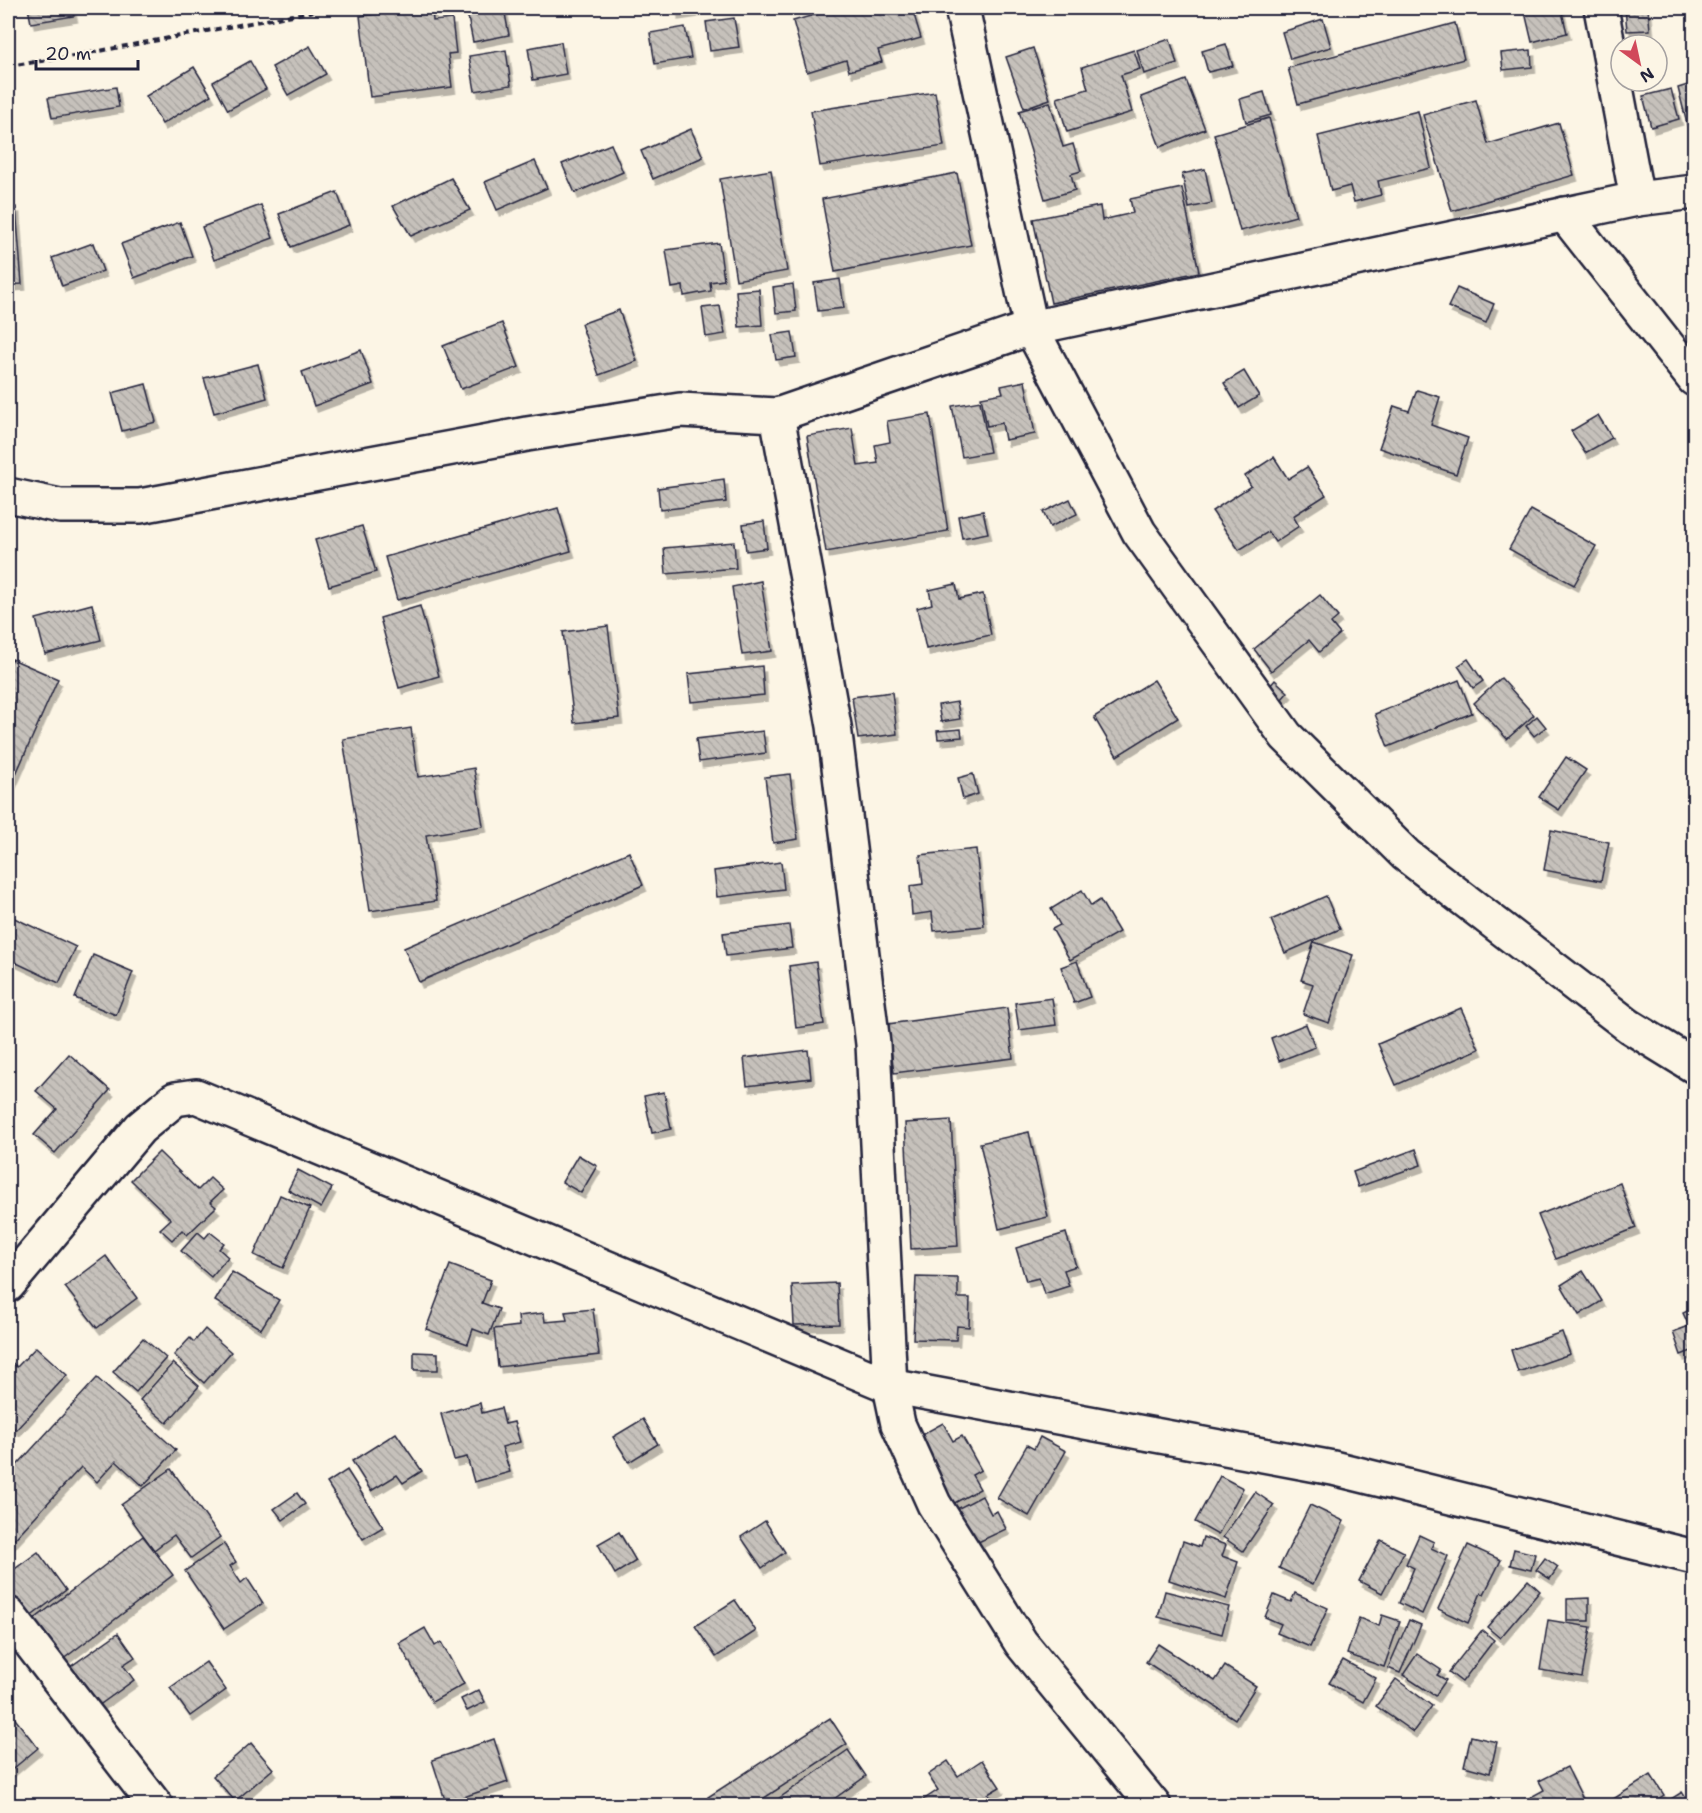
<svg xmlns="http://www.w3.org/2000/svg" width="1702" height="1813" font-family="'Shantell Sans',sans-serif">
  <style>
    .building { fill: url(#building-back-hatch); stroke: #22223b; stroke-width: 1.5; filter: url(#shadow) }
    .lines { fill: none; stroke-linecap: round; stroke-linejoin: round }
    .minor-casing { stroke: #22223b; stroke-width: 38 }
    .path { stroke: #22223b; stroke-width: 4; stroke-dasharray: 6 4.5; stroke-linecap: butt }
    .minor { stroke: #fcf5e5; stroke-width: 33 }
  </style>
  <defs>
    <pattern id="building-back-hatch" width="6" height="6" patternUnits="userSpaceOnUse" patternTransform="scale(1.5)"><rect width="6" height="6" fill="#c6c1bb"/><path d="M-1 5l2 2M0 0l6 6M5-1l2 2" fill="none" stroke="#aaa6a2"/></pattern>
    <filter id="shadow"><feDropShadow dx="3.5" dy="6" stdDeviation="0" flood-color="#0004"/></filter>
  </defs>
  <rect width="100%" height="100%" fill="#fcf5e5"/>
  <filter id="ink" filterUnits="userSpaceOnUse"><feTurbulence type="fractalNoise" baseFrequency=".0167" numOctaves="2"/><feDisplacementMap in="SourceGraphic" scale="12" xChannelSelector="R" yChannelSelector="G"/><feConvolveMatrix kernelMatrix="1 2 1 2 8 2 1 2 1" color-interpolation-filters="sRGB"/></filter>
  <g filter="url(#ink)">
    <!-- building -->
    <g class="building">
      <polygon points="28,8 72,8 74,16 31,23"/>
      <polygon points="432,8 433,21 452,19 456,53 448,54 452,87 370,97 360,16"/>
      <polygon points="466,8 504,8 509,35 473,42"/>
      <polygon points="674,8 694,8 694,11 675,14"/>
      <polygon points="838,8 912,8 921,38 878,50 882,62 849,71 846,60 807,72 793,21"/>
      <polygon points="1524,8 1561,8 1567,33 1532,42"/>
      <polygon points="1625,8 1648,8 1650,30 1627,31"/>
      <polygon points="734,18 739,47 710,51 706,22"/>
      <polygon points="1323,19 1331,47 1290,59 1282,32"/>
      <polygon points="1455,23 1464,59 1298,104 1288,68"/>
      <polygon points="685,27 691,58 655,64 650,33"/>
      <polygon points="1170,39 1177,64 1144,74 1137,50"/>
      <polygon points="561,42 566,74 533,80 528,48"/>
      <polygon points="1226,44 1233,66 1208,72 1202,51"/>
      <polygon points="310,46 326,74 288,95 272,67"/>
      <polygon points="1033,48 1050,99 1024,108 1006,57"/>
      <polygon points="506,50 511,85 475,91 469,56"/>
      <polygon points="1134,50 1140,69 1121,75 1132,112 1067,132 1057,98 1088,89 1082,67"/>
      <polygon points="1531,50 1532,67 1503,70 1501,53"/>
      <polygon points="250,61 266,89 228,110 213,82"/>
      <polygon points="194,67 211,95 162,124 146,96"/>
      <polygon points="1186,80 1205,129 1160,147 1141,97"/>
      <polygon points="1694,83 1694,152 1678,88"/>
      <polygon points="116,87 119,107 52,118 48,98"/>
      <polygon points="1671,89 1679,119 1651,127 1643,96"/>
      <polygon points="935,92 944,146 820,166 811,111"/>
      <polygon points="1264,92 1271,115 1246,122 1240,99"/>
      <polygon points="1476,100 1488,144 1559,123 1574,175 1452,211 1423,115"/>
      <polygon points="1050,102 1063,147 1073,144 1081,171 1071,174 1075,190 1045,199 1019,111"/>
      <polygon points="1418,111 1431,168 1378,181 1381,195 1354,202 1350,186 1331,191 1318,136"/>
      <polygon points="1269,118 1296,216 1240,231 1214,134"/>
      <polygon points="691,129 703,157 653,179 641,151"/>
      <polygon points="611,144 623,172 575,193 562,164"/>
      <polygon points="535,161 547,188 497,210 485,182"/>
      <polygon points="1205,169 1212,203 1189,208 1182,174"/>
      <polygon points="771,170 787,271 736,280 720,179"/>
      <polygon points="957,173 971,245 835,272 822,199"/>
      <polygon points="451,178 470,210 411,236 393,206"/>
      <polygon points="1182,188 1199,272 1051,303 1033,219 1100,206 1102,220 1133,213 1130,199"/>
      <polygon points="337,192 349,225 291,247 279,214"/>
      <polygon points="261,205 273,238 214,260 202,227"/>
      <polygon points="16,207 22,284 8,285 8,208"/>
      <polygon points="180,222 192,256 134,278 121,244"/>
      <polygon points="93,243 103,271 62,286 52,258"/>
      <polygon points="719,243 724,280 710,282 711,291 684,296 683,286 672,288 666,250"/>
      <polygon points="840,279 844,308 818,311 814,283"/>
      <polygon points="793,284 796,311 776,313 773,287"/>
      <polygon points="1457,288 1494,304 1486,323 1448,307"/>
      <polygon points="759,289 762,325 739,327 736,291"/>
      <polygon points="720,306 725,334 706,337 702,308"/>
      <polygon points="619,310 637,361 599,375 581,324"/>
      <polygon points="502,323 519,367 461,389 443,346"/>
      <polygon points="792,332 796,357 776,360 772,335"/>
      <polygon points="361,350 373,384 314,406 302,372"/>
      <polygon points="258,364 267,398 214,413 204,378"/>
      <polygon points="1244,371 1259,396 1239,408 1224,383"/>
      <polygon points="1025,381 1035,434 1005,440 1002,423 987,426 981,397 1003,393 1001,386"/>
      <polygon points="146,384 156,422 122,431 112,393"/>
      <polygon points="1417,390 1440,397 1431,425 1468,438 1456,474 1379,448 1394,406 1409,411"/>
      <polygon points="980,401 990,452 962,457 952,406"/>
      <polygon points="930,414 948,531 826,552 807,436 852,428 858,466 878,463 875,445 890,442 887,421"/>
      <polygon points="1598,415 1612,438 1585,453 1571,431"/>
      <polygon points="1274,457 1288,479 1307,467 1326,495 1293,516 1299,526 1275,542 1268,532 1239,550 1212,511 1251,486 1245,476"/>
      <polygon points="724,479 726,502 660,510 658,488"/>
      <polygon points="1070,499 1077,514 1050,527 1043,512"/>
      <polygon points="558,508 571,551 397,600 385,557"/>
      <polygon points="1531,510 1596,546 1574,585 1509,549"/>
      <polygon points="983,511 988,533 962,538 958,516"/>
      <polygon points="764,521 767,548 746,551 743,524"/>
      <polygon points="362,526 376,572 329,586 315,540"/>
      <polygon points="734,542 736,568 666,574 664,548"/>
      <polygon points="761,581 772,651 742,655 732,587"/>
      <polygon points="956,584 959,599 983,594 991,635 926,649 917,608 932,604 929,590"/>
      <polygon points="1320,595 1338,617 1331,623 1340,634 1319,652 1309,640 1271,671 1254,649"/>
      <polygon points="92,604 101,640 45,654 36,619"/>
      <polygon points="420,606 439,676 399,688 380,618"/>
      <polygon points="608,626 619,718 574,723 563,632"/>
      <polygon points="12,659 58,679 8,792 8,669"/>
      <polygon points="1468,659 1483,681 1473,688 1458,666"/>
      <polygon points="762,666 764,695 691,702 688,674"/>
      <polygon points="1501,678 1534,715 1507,739 1474,703"/>
      <polygon points="1154,680 1178,718 1117,756 1094,717"/>
      <polygon points="1275,680 1288,692 1276,706 1263,694"/>
      <polygon points="1459,680 1472,713 1388,747 1375,714"/>
      <polygon points="892,692 897,734 858,739 852,697"/>
      <polygon points="957,702 960,719 941,722 938,705"/>
      <polygon points="1537,716 1546,727 1534,736 1526,726"/>
      <polygon points="411,728 418,777 474,768 483,826 426,835 436,901 370,911 343,739"/>
      <polygon points="961,729 962,737 938,739 937,731"/>
      <polygon points="763,731 766,753 699,762 696,739"/>
      <polygon points="1566,757 1586,770 1559,810 1539,797"/>
      <polygon points="790,774 798,839 773,843 765,777"/>
      <polygon points="973,774 978,794 963,799 958,778"/>
      <polygon points="1551,830 1609,842 1601,881 1544,870"/>
      <polygon points="976,849 984,926 934,931 932,912 912,915 910,886 923,884 920,855"/>
      <polygon points="629,852 643,885 419,982 404,948"/>
      <polygon points="781,862 784,889 717,897 714,871"/>
      <polygon points="1082,890 1091,906 1100,900 1119,932 1070,960 1052,929 1060,925 1051,909"/>
      <polygon points="1326,896 1340,929 1285,953 1271,920"/>
      <polygon points="8,915 76,947 59,983 8,959"/>
      <polygon points="789,925 792,948 726,956 723,933"/>
      <polygon points="1314,942 1353,955 1329,1023 1303,1014 1313,984 1301,980"/>
      <polygon points="93,955 133,972 116,1015 75,998"/>
      <polygon points="1077,961 1090,997 1074,1003 1061,967"/>
      <polygon points="816,962 824,1024 796,1028 789,966"/>
      <polygon points="1052,998 1056,1025 1019,1030 1015,1003"/>
      <polygon points="1007,1008 1013,1058 894,1073 888,1024"/>
      <polygon points="1461,1008 1479,1049 1396,1085 1378,1044"/>
      <polygon points="1306,1024 1315,1047 1279,1061 1271,1038"/>
      <polygon points="808,1050 811,1078 747,1086 744,1058"/>
      <polygon points="69,1054 110,1090 55,1153 34,1135 57,1109 36,1091"/>
      <polygon points="664,1092 671,1129 652,1133 644,1096"/>
      <polygon points="951,1120 958,1246 911,1249 905,1123"/>
      <polygon points="1029,1132 1048,1217 999,1229 980,1143"/>
      <polygon points="1416,1149 1421,1165 1358,1187 1353,1172"/>
      <polygon points="159,1152 198,1190 210,1178 223,1190 210,1202 216,1207 187,1235 182,1230 172,1240 160,1229 171,1219 131,1180"/>
      <polygon points="578,1155 597,1166 581,1193 562,1182"/>
      <polygon points="298,1170 332,1188 321,1208 288,1190"/>
      <polygon points="1620,1183 1636,1228 1556,1259 1538,1215"/>
      <polygon points="280,1195 310,1208 283,1268 254,1255"/>
      <polygon points="198,1232 205,1238 210,1232 224,1243 219,1249 228,1257 211,1277 181,1251"/>
      <polygon points="1066,1233 1076,1266 1064,1270 1069,1286 1044,1294 1039,1278 1026,1281 1016,1248"/>
      <polygon points="106,1256 137,1298 97,1328 65,1287"/>
      <polygon points="450,1265 491,1280 482,1303 499,1309 489,1335 473,1329 468,1344 426,1329"/>
      <polygon points="1583,1271 1602,1301 1579,1315 1561,1285"/>
      <polygon points="232,1272 279,1300 261,1329 215,1301"/>
      <polygon points="916,1277 958,1278 958,1298 970,1298 969,1327 957,1326 956,1340 913,1339"/>
      <polygon points="837,1283 839,1324 794,1325 792,1285"/>
      <polygon points="1694,1308 1694,1350 1681,1355 1673,1332 1689,1326 1683,1313"/>
      <polygon points="593,1309 599,1355 498,1367 494,1329 519,1326 518,1316 544,1313 545,1322 567,1320 565,1312"/>
      <polygon points="205,1329 231,1352 204,1383 174,1355 190,1338 194,1342"/>
      <polygon points="1562,1332 1570,1354 1518,1372 1511,1350"/>
      <polygon points="143,1338 166,1358 136,1392 113,1372"/>
      <polygon points="36,1347 67,1375 16,1430 8,1423 8,1359 17,1367"/>
      <polygon points="414,1352 438,1353 438,1370 414,1370"/>
      <polygon points="173,1363 199,1386 167,1423 140,1400"/>
      <polygon points="97,1378 176,1450 143,1486 116,1461 97,1482 81,1467 8,1546 8,1475"/>
      <polygon points="480,1403 482,1413 501,1408 505,1424 514,1422 520,1442 502,1447 510,1472 474,1482 467,1457 454,1460 441,1414"/>
      <polygon points="643,1419 658,1444 629,1462 613,1437"/>
      <polygon points="943,1423 953,1441 962,1436 981,1470 972,1475 980,1489 951,1505 914,1439"/>
      <polygon points="396,1433 422,1471 403,1483 397,1475 371,1491 352,1461"/>
      <polygon points="1040,1437 1066,1451 1029,1516 997,1498 1027,1445 1034,1449"/>
      <polygon points="171,1469 220,1537 191,1558 174,1535 154,1550 121,1505"/>
      <polygon points="347,1470 383,1527 363,1539 327,1483"/>
      <polygon points="1220,1476 1243,1488 1218,1535 1195,1522"/>
      <polygon points="1255,1492 1274,1505 1243,1551 1223,1537"/>
      <polygon points="297,1493 305,1504 283,1520 274,1509"/>
      <polygon points="982,1496 991,1514 997,1511 1006,1529 972,1545 955,1510"/>
      <polygon points="1310,1505 1344,1521 1313,1584 1279,1568"/>
      <polygon points="765,1521 785,1552 762,1568 741,1537"/>
      <polygon points="619,1532 636,1561 615,1574 598,1544"/>
      <polygon points="1419,1535 1434,1542 1431,1548 1448,1556 1422,1614 1399,1603 1414,1568 1406,1564"/>
      <polygon points="143,1536 173,1575 62,1660 32,1621"/>
      <polygon points="1203,1537 1226,1545 1222,1556 1238,1562 1226,1599 1169,1580 1183,1541 1200,1547"/>
      <polygon points="1381,1540 1404,1552 1382,1593 1359,1581"/>
      <polygon points="224,1544 236,1562 230,1566 241,1583 247,1578 263,1603 224,1629 185,1571"/>
      <polygon points="1468,1545 1501,1560 1484,1594 1481,1593 1468,1623 1438,1609"/>
      <polygon points="1514,1549 1535,1554 1531,1570 1510,1565"/>
      <polygon points="38,1552 66,1590 26,1620 8,1594 8,1574"/>
      <polygon points="1545,1558 1558,1567 1550,1579 1536,1570"/>
      <polygon points="1528,1580 1540,1591 1500,1638 1487,1627"/>
      <polygon points="1165,1591 1229,1607 1222,1634 1158,1617"/>
      <polygon points="1295,1593 1328,1608 1310,1647 1277,1633 1281,1624 1265,1617 1274,1595 1291,1602"/>
      <polygon points="1589,1598 1589,1621 1567,1621 1567,1599"/>
      <polygon points="735,1600 756,1631 716,1657 695,1626"/>
      <polygon points="1382,1615 1400,1621 1384,1667 1347,1654 1359,1618 1379,1626"/>
      <polygon points="1409,1620 1421,1625 1400,1673 1388,1668"/>
      <polygon points="1548,1620 1591,1627 1582,1677 1540,1670"/>
      <polygon points="425,1628 435,1646 441,1642 464,1684 432,1702 399,1643"/>
      <polygon points="1482,1630 1494,1640 1462,1682 1449,1672"/>
      <polygon points="118,1633 135,1657 123,1665 134,1680 98,1706 70,1667"/>
      <polygon points="1158,1644 1215,1681 1225,1666 1256,1686 1235,1719 1146,1662"/>
      <polygon points="1417,1654 1441,1670 1437,1675 1446,1680 1435,1696 1403,1675"/>
      <polygon points="1343,1660 1376,1678 1363,1702 1329,1683"/>
      <polygon points="206,1662 226,1690 190,1716 170,1688"/>
      <polygon points="1396,1679 1432,1706 1413,1732 1376,1706"/>
      <polygon points="479,1690 485,1702 467,1711 461,1699"/>
      <polygon points="12,1715 38,1748 8,1773 8,1719"/>
      <polygon points="830,1718 847,1744 752,1806 714,1806 708,1797"/>
      <polygon points="1471,1736 1497,1742 1490,1773 1464,1766"/>
      <polygon points="494,1739 508,1782 446,1803 432,1760"/>
      <polygon points="251,1743 273,1769 235,1801 213,1776"/>
      <polygon points="848,1750 866,1776 824,1806 768,1806"/>
      <polygon points="982,1760 1000,1787 988,1794 991,1798 980,1806 914,1806 938,1790 928,1775 948,1761 958,1776"/>
      <polygon points="1567,1767 1583,1799 1570,1806 1519,1806 1518,1804 1544,1790 1539,1781"/>
      <polygon points="1651,1775 1664,1795 1648,1806 1609,1806 1607,1803"/>
      <polygon points="1682,1792 1691,1806 1660,1806"/>
      <polygon points="1492,1797 1497,1806 1476,1806"/>
    </g>
    <g class="lines">
      <!-- minor casing -->
      <g class="minor-casing">
        <g id="minor">
          <polyline points="962,8 1031,328 1139,532 1286,736 1406,855 1629,1026 1694,1066"/>
          <polyline points="1601,8 1637,199"/>
          <polyline points="1564,214 1694,379"/>
          <polyline points="777,415 834,726 873,1044 890,1386 898,1424 934,1504 1021,1643 1154,1806"/>
          <polyline points="8,495 60,506 140,506 527,434 680,410 777,415 1031,328 1637,199 1694,192"/>
          <polyline points="8,1285 140,1128 175,1099 196,1096 890,1386 1333,1468 1694,1557"/>
          <polyline points="8,1614 156,1806"/>
        </g>
      </g>
      <!-- path -->
      <polyline class="path" points="8,66 62,58 330,8"/>
      <!-- minor -->
      <use href="#minor" class="minor"/>
    </g>
  </g>
  <!-- margin -->
  <rect width="1702" height="1813" fill="none" stroke="#fcf5e5" stroke-width="30"/>
  <rect x="15" y="15" width="1672" height="1783" fill="none" stroke="#22223b" stroke-width="2" filter="url(#ink)"/>
  <!-- north arrow -->
  <g transform="translate(1639 63) rotate(147)"><circle r="28" fill="#fcf5e5" stroke="#a5a1a1" stroke-width="1.5"/>
  <path d="M0-4.5L10 22L0 15L-10 22Z" fill="#d1495b"/>
  <text y="-9" font-size="16" font-weight="bold" text-anchor="middle" fill="#22223b">N</text>
  </g>
  <!-- scale -->
  <path d="M36 60v9h102v-9" fill="none" stroke="#22223b" stroke-width="3"/>
  <text x="45" y="60" font-size="18" fill="#22223b" stroke="#fcf5e5" stroke-width="4.5" paint-order="stroke">20 m</text>
</svg>
